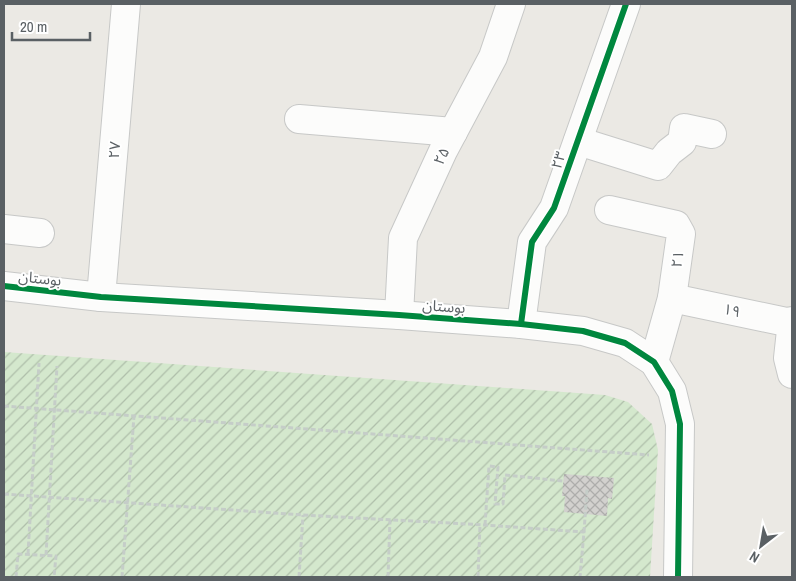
<svg xmlns="http://www.w3.org/2000/svg" width="796" height="581" font-family="'Archivo Narrow','Noto Sans Arabic',sans-serif">
  <style>
    .garden { fill: url(#garden-furrows) }
    .building { fill: url(#building-cross-hatch) }
    .lines { fill: none; stroke-linecap: round; stroke-linejoin: round }
    .minor-casing { stroke: #c7c8c7; stroke-width: 30 }
    .path { stroke: #c5cdc8; stroke-width: 3; stroke-dasharray: 5 2.5; stroke-linecap: butt }
    .minor { stroke: #fcfcfb; stroke-width: 28 }
    .cycleway-casing { stroke: #fff; stroke-width: 9 }
    .cycleway { stroke: #00873e; stroke-width: 6 }
    .labels { text-anchor: middle; dominant-baseline: central; stroke-width: 4; stroke-linejoin: round; paint-order: stroke }
    .street-label { font-size: 15px; fill: #5a6064; stroke: #fff }
  </style>
  <defs>
    <pattern id="garden-furrows" width="10" height="10" patternUnits="userSpaceOnUse" patternTransform="scale(1.25)"><rect width="10" height="10" fill="#d4e8cd"/><path d="M-1 1l2-2M0 10L10 0M9 11l2-2" fill="none" stroke="#afbfaa"/></pattern>
    <pattern id="building-cross-hatch" width="8" height="8" patternUnits="userSpaceOnUse" patternTransform="scale(1.25)"><rect width="8" height="8" fill="#d2d1ce"/><path d="M0 0l8 8M0 8l8-8" fill="none" stroke="#adadab"/></pattern>
  </defs>
  <rect width="100%" height="100%" fill="#ebe9e4"/>
  <!-- garden -->
  <polygon class="garden" points="4,352 605,395 628,402 652,424 658,450 650,577 4,577"/>
  <!-- building -->
  <polygon class="building" points="564,474 614,478 612,499 608,498 607,516 564,512 565,496 562,496"/>
  <g class="lines">
    <!-- minor casing -->
    <g class="minor-casing">
      <g id="minor">
        <polyline points="299,119 453,132"/>
        <polyline points="578,141 658,166 669,152 682,142 684,128 712,134"/>
        <polyline points="609,210 676,225 681,234 672,298 654,362"/>
        <polyline points="4,229 40,233"/>
        <polyline points="4,286 101,297 399,315 521,324 583,331 625,343 654,362 672,391 680,424 678,577"/>
        <polyline points="101,297 126,4"/>
        <polyline points="672,298 791,323"/>
        <polyline points="399,315 403,238 443,151 493,57 511,4"/>
        <polyline points="792,321 788,358 792,374"/>
        <polyline points="521,324 532,242 554,208 626,4"/>
      </g>
    </g>
    <!-- path -->
    <g class="path">
      <polyline points="4,406 649,455"/>
      <polyline points="4,494 303,515 485,525 584,532 580,577"/>
      <polyline points="485,525 489,466 498,467 495,504 503,504 505,475 563,481"/>
      <polyline points="584,532 587,489"/>
      <polyline points="28,554 39,363"/>
      <polyline points="46,555 57,366"/>
      <polyline points="16,577 18,554 56,556 54,577"/>
      <polyline points="122,577 134,416"/>
      <polyline points="299,577 303,515"/>
      <polyline points="388,577 390,520"/>
      <polyline points="478,577 480,525"/>
    </g>
    <!-- minor -->
    <use href="#minor" class="minor"/>
    <!-- cycleway casing -->
    <g class="cycleway-casing">
      <g id="cycleway">
        <polyline points="4,286 101,297 399,315 521,324 583,331 625,343 654,362 672,391 680,424 678,577"/>
        <polyline points="521,324 532,242 554,208 626,4"/>
      </g>
    </g>
    <!-- cycleway -->
    <use href="#cycleway" class="cycleway"/>
  </g>
  <g class="labels">
    <!-- street labels -->
    <g class="street-label">
      <text transform="translate(114 150) rotate(-85)">۲۷</text>
      <text transform="translate(441 156) rotate(-64)">۲۵</text>
      <text transform="translate(558 160) rotate(-71)">۲۳</text>
      <text transform="translate(677 259) rotate(-82)">۲۱</text>
      <text transform="translate(40 278) rotate(6)">بوستان</text>
      <text transform="translate(444 306) rotate(4)">بوستان</text>
      <text transform="translate(732 310) rotate(12)">۱۹</text>
    </g>
  </g>
  <!-- border -->
  <rect width="796" height="581" fill="none" stroke="#5a6064" stroke-width="10"/>
  <!-- north arrow -->
  <g transform="translate(761 546) rotate(211)" stroke="#ffffff" stroke-width="4" paint-order="stroke">
  <path d="M0-4L9 19L0 12L-9 19Z" fill="#5a6064"/>
  <text y="-8" font-size="14" font-weight="bold" text-anchor="middle" fill="#5a6064">N</text>
  </g>
  <!-- scale -->
  <path d="M12 32v8h78v-8" fill="none" stroke="#5a6064" stroke-width="2.5"/>
  <text x="20" y="32" font-size="15" fill="#5a6064" stroke="#ffffff" stroke-width="4" paint-order="stroke">20 m</text>
</svg>
